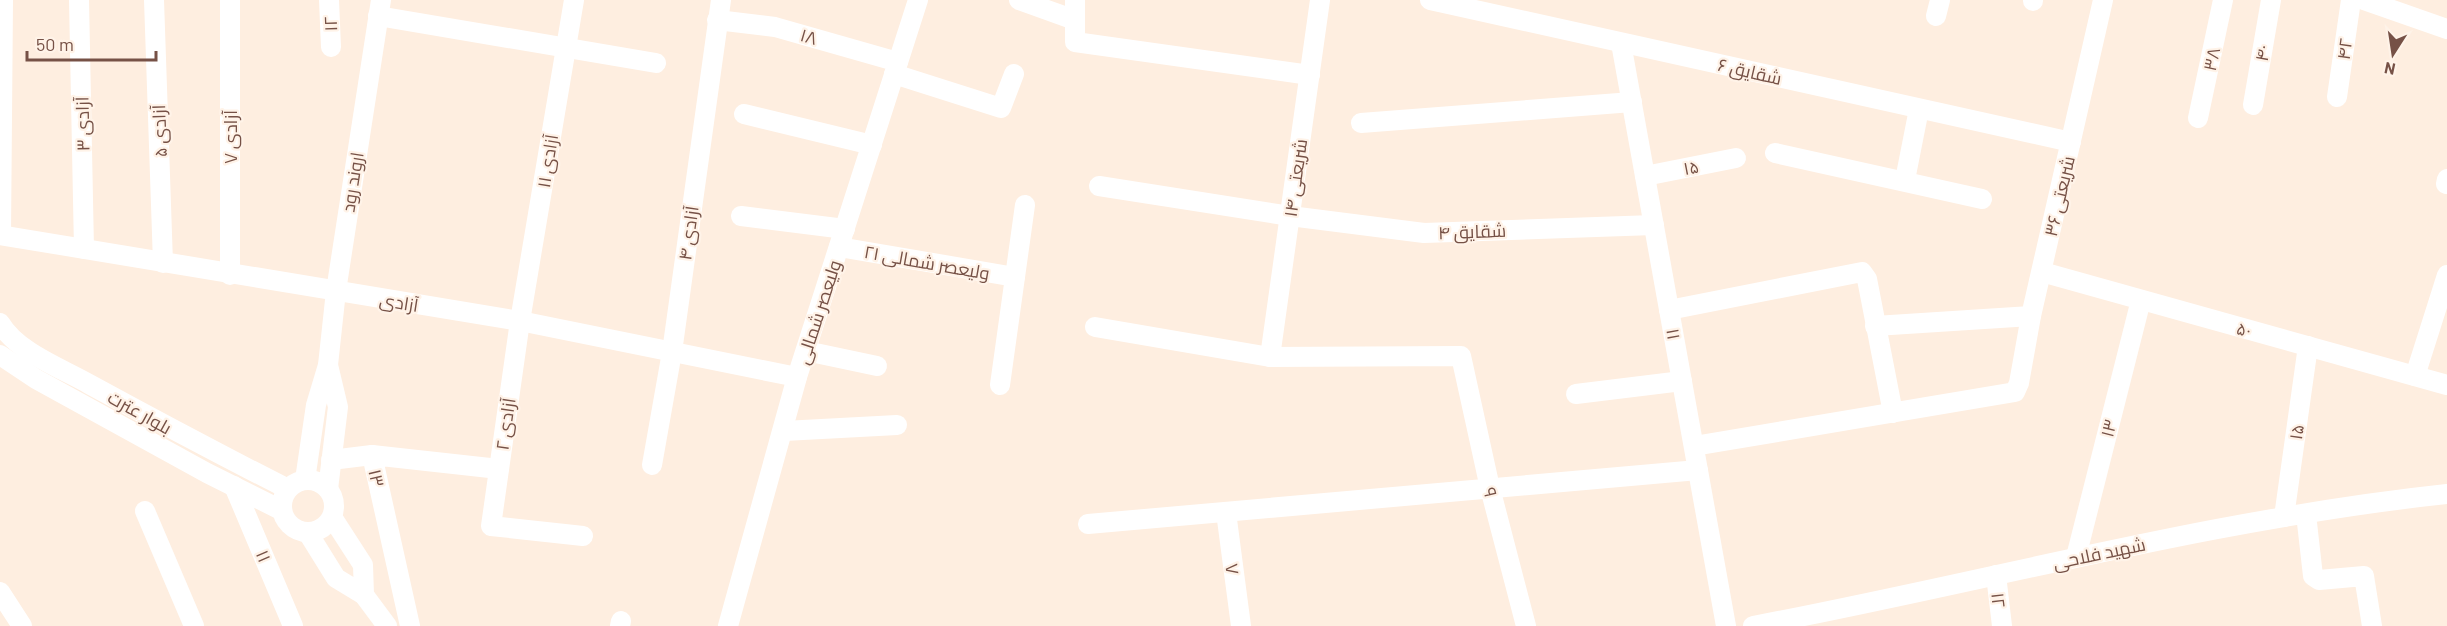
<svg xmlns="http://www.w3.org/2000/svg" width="2447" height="626" font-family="Barlow,Cairo,sans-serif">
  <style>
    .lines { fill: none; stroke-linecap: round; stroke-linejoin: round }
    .minor { stroke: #fff; stroke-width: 20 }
    .labels { text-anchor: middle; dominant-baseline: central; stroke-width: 4.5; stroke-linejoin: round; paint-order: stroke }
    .street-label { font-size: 18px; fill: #765146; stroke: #fff3e8 }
  </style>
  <rect width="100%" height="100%" fill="#feeee0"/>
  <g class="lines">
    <!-- minor -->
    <g class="minor">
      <polyline points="79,0 84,249"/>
      <polyline points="154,0 163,263"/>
      <polyline points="329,0 331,47"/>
      <polyline points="574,0 520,321 491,526 583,536"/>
      <polyline points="1019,0 1075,20"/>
      <polyline points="1075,0 1075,42 1310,75"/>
      <polyline points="1430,0 2071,142"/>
      <polyline points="2364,0 2447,29"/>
      <polyline points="2033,1 2033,0"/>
      <polyline points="378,16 656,63"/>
      <polyline points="1936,16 1940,0"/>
      <polyline points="717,20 775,27 898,62"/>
      <polyline points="1621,43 1726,626"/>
      <polyline points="894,74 1001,108 1014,74"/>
      <polyline points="2337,97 2351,0"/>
      <polyline points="2253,105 2271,0"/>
      <polyline points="744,114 872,145"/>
      <polyline points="2198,118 2223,0"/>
      <polyline points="1361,123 1632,102"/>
      <polyline points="1775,153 1982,199"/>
      <polyline points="1645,176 1736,158"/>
      <polyline points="1905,180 1919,109"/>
      <polyline points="2446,184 2447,179"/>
      <polyline points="1099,186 1290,216 1424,233 1654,225"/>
      <polyline points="741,216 845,229"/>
      <polyline points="1,234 3,0"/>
      <polyline points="0,235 520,321 797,377"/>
      <polyline points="839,247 1015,277"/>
      <polyline points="2042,272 2447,385"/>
      <polyline points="230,275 230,0"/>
      <polyline points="1669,310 1862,272 1867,279 1893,413"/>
      <path d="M0,323C17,352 61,368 89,384C155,420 221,455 288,489"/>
      <polyline points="1875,326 2031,316"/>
      <polyline points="1095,327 1270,357 1461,356 1490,488 1526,626"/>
      <polyline points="806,351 877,366"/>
      <polyline points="0,355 36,379 207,473 281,510"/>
      <polyline points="1270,357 1320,0"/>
      <polyline points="2415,376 2447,275"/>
      <polyline points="1000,385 1025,205"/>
      <polyline points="1576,394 1682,381"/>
      <polyline points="784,431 897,425"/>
      <polyline points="1694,446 2015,392 2019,383 2031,316 2103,0"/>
      <polyline points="331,460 372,455"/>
      <polyline points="652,465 672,352 721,0"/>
      <circle cx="308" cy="506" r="26"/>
      <polyline points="305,480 316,405 328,365 336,291 381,0"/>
      <polyline points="234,486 293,626"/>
      <polyline points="328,489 338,407 328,365"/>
      <polyline points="145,511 194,626"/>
      <polyline points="1226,512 1241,626"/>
      <polyline points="2306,514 2313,576 2319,580 2364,576 2372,626"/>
      <polyline points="332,517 363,565 364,595"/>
      <polyline points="2284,517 2308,346"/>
      <polyline points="1088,524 1698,470"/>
      <polyline points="308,533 336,578 364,595 387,626"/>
      <polyline points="2076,557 2141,300"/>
      <polyline points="1996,575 2002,626"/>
      <polyline points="0,592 22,626"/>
      <polyline points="410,626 372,455 499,469"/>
      <polyline points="620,626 621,621"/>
      <polyline points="728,626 797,377 918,0"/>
      <path d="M1753,626C1985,582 2212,519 2447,494"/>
    </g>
  </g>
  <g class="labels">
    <!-- street labels -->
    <g class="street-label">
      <text transform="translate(330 24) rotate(-92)">۱۲</text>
      <text transform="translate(809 36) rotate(16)">۱۸</text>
      <text transform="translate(2344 49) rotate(-82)">۴۲</text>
      <text transform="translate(2262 53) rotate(-80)">۴۰</text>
      <text transform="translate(2211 59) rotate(-78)">۳۸</text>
      <text transform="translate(1750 71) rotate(13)">شقایق ۶</text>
      <text transform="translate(82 124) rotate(-91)">آزادی ۳</text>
      <text transform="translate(159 131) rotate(-92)">آزادی ۵</text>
      <text transform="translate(230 137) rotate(-90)">آزادی ۷</text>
      <text transform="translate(547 161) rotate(-81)">آزادی ۱۱</text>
      <text transform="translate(1691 167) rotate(-11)">۱۵</text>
      <text transform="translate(1295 178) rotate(-82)">شریعتی ۱۴</text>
      <text transform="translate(352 182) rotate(-81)">اروند رود</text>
      <text transform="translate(2059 196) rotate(-77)">شریعتی ۳۶</text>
      <text transform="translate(1472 231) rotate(-2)">شقایق ۴</text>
      <text transform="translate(688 233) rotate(-82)">آزادی ۴</text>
      <text transform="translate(927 262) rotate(10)">ولیعصر شمالی ۲۱</text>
      <text transform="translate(399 302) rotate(9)">آزادی</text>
      <text transform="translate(818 312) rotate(-72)">ولیعصر شمالی</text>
      <text transform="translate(2244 329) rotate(16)">۵۰</text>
      <text transform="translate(1674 334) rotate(80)">۱۱</text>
      <text transform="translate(140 412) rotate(29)">بلوار عترت</text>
      <text transform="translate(505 424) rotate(-82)">آزادی ۲</text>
      <text transform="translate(2108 428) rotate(-76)">۱۳</text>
      <text transform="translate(2296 432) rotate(-82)">۱۵</text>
      <text transform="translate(377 478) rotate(77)">۱۳</text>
      <text transform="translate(1491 492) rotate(76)">۹</text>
      <text transform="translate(2099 553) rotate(-12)">شهید فلاحی</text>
      <text transform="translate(264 556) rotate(67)">۱۱</text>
      <text transform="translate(1233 569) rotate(83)">۷</text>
      <text transform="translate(1999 600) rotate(83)">۱۲</text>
    </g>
  </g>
  <!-- north arrow -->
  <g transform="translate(2393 54) rotate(192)" stroke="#fff3e8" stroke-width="4.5" paint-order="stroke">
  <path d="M0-4.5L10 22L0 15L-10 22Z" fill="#765146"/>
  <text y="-9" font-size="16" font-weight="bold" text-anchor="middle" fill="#765146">N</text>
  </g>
  <!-- scale -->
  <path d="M27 51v9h129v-9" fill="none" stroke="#765146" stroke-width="3"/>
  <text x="36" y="51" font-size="18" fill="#765146" stroke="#fff3e8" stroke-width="4.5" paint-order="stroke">50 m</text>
</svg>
